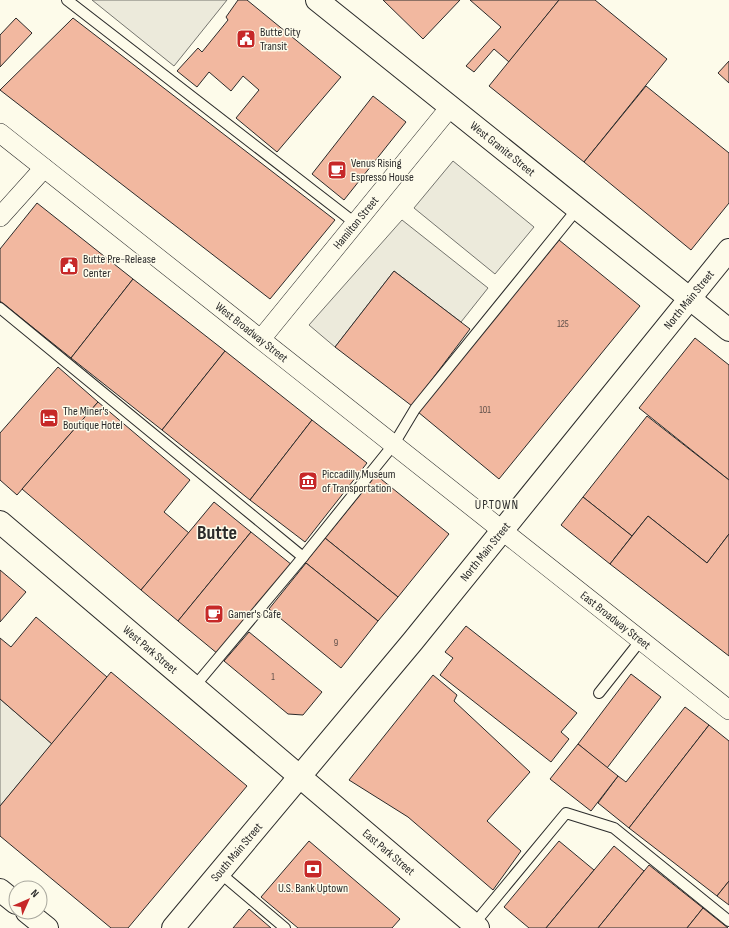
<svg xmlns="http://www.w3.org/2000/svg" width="729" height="928" font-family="'Sofia Sans Condensed',sans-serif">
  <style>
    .parking { fill: #eceadb; stroke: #74746e }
    .building { fill: #f2b8a0; stroke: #2b2b2b }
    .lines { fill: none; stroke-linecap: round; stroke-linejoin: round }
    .service-casing { stroke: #2b2b2b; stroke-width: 12 }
    .minor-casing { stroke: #2b2b2b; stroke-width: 20 }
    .tertiary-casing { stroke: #2b2b2b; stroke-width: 24 }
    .secondary-casing { stroke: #2b2b2b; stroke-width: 24 }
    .primary-casing { stroke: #2b2b2b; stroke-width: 24 }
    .service { stroke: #fdfbea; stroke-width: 10 }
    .minor { stroke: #fdfbea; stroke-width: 19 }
    .tertiary { stroke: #fdfbea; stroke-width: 22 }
    .secondary { stroke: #fdfbea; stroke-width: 22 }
    .primary { stroke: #fdfbea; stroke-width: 22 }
    .labels { text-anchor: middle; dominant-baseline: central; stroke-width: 3; stroke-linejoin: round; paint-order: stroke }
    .number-label { font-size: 10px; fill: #5d4e48 }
    .poi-label { font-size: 12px; fill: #2b2b2b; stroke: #fdfbea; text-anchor: start }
    .street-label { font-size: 12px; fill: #2b2b2b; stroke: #fdfbea }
    .neighbourhood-label { font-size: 13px; letter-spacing: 1px; fill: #2b2b2b; stroke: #fdfbea }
    .town-label { font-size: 20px; font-weight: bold; fill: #2b2b2b; stroke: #fdfbea }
  </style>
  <rect width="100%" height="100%" fill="#fdfbea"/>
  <!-- parking -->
  <g class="parking">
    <polygon points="92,0 227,0 174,66"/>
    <polygon points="453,161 534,227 495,274 414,208"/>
    <polygon points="402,220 488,288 461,322 394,271 335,347 309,325"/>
    <polygon points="0,699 52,744 0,806"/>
  </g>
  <!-- building -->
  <g class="building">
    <polygon points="238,0 247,0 341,77 277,152 236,118 259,90 243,76 231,91 209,72 197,87 177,71 198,48 202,52 228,20 226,17"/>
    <polygon points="383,0 460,0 423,39"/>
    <polygon points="470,0 559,0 509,62 494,49 474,72 466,66 501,27"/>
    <polygon points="559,0 595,0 667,59 584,162 489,86"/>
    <polygon points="16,18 32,33 0,67 0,35"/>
    <polygon points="73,18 335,220 270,299 0,90"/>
    <polygon points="729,61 729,83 718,73"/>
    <polygon points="646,86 729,153 729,203 691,250 584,162"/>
    <polygon points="373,96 406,122 344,200 312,174"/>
    <polygon points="37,203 133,279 71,358 0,301 0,249"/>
    <polygon points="559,240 640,306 499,479 418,412"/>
    <polygon points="394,271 470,329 412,406 335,347"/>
    <polygon points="133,279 225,351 162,430 71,358"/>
    <polygon points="695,338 729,365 729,480 639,408"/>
    <polygon points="225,351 312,420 250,500 162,430"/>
    <polygon points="58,367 98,402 17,495 0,480 0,433"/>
    <polygon points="98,402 190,480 164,512 189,533 141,590 22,489"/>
    <polygon points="647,416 729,480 729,534 707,563 648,516 632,536 583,497"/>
    <polygon points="312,420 367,463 305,542 250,500"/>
    <polygon points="376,475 449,534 398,597 325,538"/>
    <polygon points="583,497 632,536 610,564 561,525"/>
    <polygon points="214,502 251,532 178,621 141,590"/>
    <polygon points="648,516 707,563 729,534 729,656 610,564"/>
    <polygon points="251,532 292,565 218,654 178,621"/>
    <polygon points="325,538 398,597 378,621 306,563 304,564"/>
    <polygon points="306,563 378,621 341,668 269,609"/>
    <polygon points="0,570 26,592 0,622"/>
    <polygon points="36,617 107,677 52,744 0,699 0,638 11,647"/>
    <polygon points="466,626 577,713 561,732 569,739 551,762 440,675 453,658 445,652"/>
    <polygon points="249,632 322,692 303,715 288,714 224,661"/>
    <polygon points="111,672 247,786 128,928 111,928 0,836 0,806"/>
    <polygon points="631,674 661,697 607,768 578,744"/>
    <polygon points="433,675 457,695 454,701 530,772 487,821 521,851 493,890 408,817 349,780"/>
    <polygon points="685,707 709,725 629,828 598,803 618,776 626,782"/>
    <polygon points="709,725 729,741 729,881 717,896 629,828"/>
    <polygon points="578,744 618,776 591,811 550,779"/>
    <polygon points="309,841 400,919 392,928 298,928 261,897"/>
    <polygon points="559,841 594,870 546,928 529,928 504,907"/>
    <polygon points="614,846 644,871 598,928 546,928"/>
    <polygon points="649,865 703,908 687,928 598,928"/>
    <polygon points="729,881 729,905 717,896"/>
    <polygon points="703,908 728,928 687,928"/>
    <polygon points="249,909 271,928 233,928"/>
  </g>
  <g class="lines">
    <!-- service casing -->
    <g class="service-casing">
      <g id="service">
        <polyline points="67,0 355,223"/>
        <polyline points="0,308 303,557"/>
        <polyline points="194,687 303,557 394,444 415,409 578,208"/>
        <polyline points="599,693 641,640"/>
        <polyline points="220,873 285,928"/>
        <polyline points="474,924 566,813 614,828 729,921"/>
      </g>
    </g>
    <!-- minor casing -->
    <g class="minor-casing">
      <g id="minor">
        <path id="s1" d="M0,133L729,710"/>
        <polyline points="0,217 44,168"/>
        <path id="s2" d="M261,339L451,106"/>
      </g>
    </g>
    <!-- tertiary casing -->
    <g class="tertiary-casing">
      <g id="tertiary">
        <path id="s3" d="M317,0L729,330"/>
        <polyline points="0,890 16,903"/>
        <polyline points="27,912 47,928"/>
      </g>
    </g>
    <!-- secondary casing -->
    <g class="secondary-casing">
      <g id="secondary">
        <path id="s4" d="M173,928L413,641L729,250"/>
      </g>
    </g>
    <!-- primary casing -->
    <g class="primary-casing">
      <g id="primary">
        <path id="s5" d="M0,522L478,928"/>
      </g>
    </g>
    <!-- service -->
    <use href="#service" class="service"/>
    <!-- minor -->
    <use href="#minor" class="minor"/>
    <!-- tertiary -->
    <use href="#tertiary" class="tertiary"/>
    <!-- secondary -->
    <use href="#secondary" class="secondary"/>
    <!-- primary -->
    <use href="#primary" class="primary"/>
  </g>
  <!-- icons -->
  <defs>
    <g id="civic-square" transform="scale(1)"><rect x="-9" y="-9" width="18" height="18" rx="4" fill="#c62828" stroke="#fdfbea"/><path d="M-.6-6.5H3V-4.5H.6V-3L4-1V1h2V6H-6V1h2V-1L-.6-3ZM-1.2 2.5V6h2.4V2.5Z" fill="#fff"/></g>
    <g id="cafe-square" transform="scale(1)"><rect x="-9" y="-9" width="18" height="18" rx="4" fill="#c62828" stroke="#fdfbea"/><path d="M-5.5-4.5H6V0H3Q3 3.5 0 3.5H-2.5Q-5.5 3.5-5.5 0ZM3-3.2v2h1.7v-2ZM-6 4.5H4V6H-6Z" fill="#fff"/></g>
    <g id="hotel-square" transform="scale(1)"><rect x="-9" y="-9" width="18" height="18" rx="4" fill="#c62828" stroke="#fdfbea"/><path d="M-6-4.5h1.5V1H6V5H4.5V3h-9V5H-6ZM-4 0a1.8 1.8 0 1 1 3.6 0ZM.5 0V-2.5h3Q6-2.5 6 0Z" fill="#fff"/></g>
    <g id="museum-square" transform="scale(1)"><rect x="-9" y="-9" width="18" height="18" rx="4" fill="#c62828" stroke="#fdfbea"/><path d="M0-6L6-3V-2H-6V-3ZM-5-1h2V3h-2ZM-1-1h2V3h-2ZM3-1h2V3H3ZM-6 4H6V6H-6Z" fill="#fff"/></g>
    <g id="bank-square" transform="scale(1)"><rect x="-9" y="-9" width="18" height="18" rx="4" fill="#c62828" stroke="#fdfbea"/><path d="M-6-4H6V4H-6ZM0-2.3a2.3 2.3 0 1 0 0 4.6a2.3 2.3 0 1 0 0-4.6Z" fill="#fff"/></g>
  </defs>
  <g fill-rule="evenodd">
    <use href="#civic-square" x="246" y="39"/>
    <use href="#cafe-square" x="337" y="170"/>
    <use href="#civic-square" x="69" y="266"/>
    <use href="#hotel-square" x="49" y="418"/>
    <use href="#museum-square" x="308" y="481"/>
    <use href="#cafe-square" x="214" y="614"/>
    <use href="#bank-square" x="313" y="869"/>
  </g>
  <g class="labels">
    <!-- number labels -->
    <g class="number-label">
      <text x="563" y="324">125</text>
      <text x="485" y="410">101</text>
      <text x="336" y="643">9</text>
      <text x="273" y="677">1</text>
    </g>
    <!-- poi labels -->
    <g class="poi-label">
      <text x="260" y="32">Butte City<tspan x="260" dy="14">Transit</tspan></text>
      <text x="351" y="163">Venus Rising<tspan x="351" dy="14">Espresso House</tspan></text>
      <text x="83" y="259">Butte Pre-Release<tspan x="83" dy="14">Center</tspan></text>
      <text x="63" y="411">The Miner's<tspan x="63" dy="14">Boutique Hotel</tspan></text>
      <text x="322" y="474">Piccadilly Museum<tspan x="322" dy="14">of Transportation</tspan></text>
      <text x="228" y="614">Gamer's Cafe</text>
      <text x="313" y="888" text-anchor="middle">U.S. Bank Uptown</text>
    </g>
    <!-- street labels -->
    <g class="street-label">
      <text stroke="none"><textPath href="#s3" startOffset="238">West Granite Street</textPath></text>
      <text stroke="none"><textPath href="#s2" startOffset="150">Hamilton Street</textPath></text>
      <text stroke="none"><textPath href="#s4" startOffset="813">North Main Street</textPath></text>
      <text stroke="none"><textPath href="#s1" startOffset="321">West Broadway Street</textPath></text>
      <text stroke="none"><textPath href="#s4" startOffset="489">North Main Street</textPath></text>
      <text stroke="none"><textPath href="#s1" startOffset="785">East Broadway Street</textPath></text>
      <text stroke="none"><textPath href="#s5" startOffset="197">West Park Street</textPath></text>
      <text stroke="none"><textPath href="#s5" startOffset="510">East Park Street</textPath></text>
      <text stroke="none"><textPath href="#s4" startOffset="99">South Main Street</textPath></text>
    </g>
    <!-- neighbourhood labels -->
    <g class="neighbourhood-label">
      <text x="497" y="505">UPTOWN</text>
    </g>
    <!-- town labels -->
    <g class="town-label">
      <text x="217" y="533">Butte</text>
    </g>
  </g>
  <!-- north arrow -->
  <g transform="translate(28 900) rotate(45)"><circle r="19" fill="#fdfbea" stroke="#a9a89e"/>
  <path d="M0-3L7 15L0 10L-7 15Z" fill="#c62828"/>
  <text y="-6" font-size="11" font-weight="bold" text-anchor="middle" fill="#2b2b2b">N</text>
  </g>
</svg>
